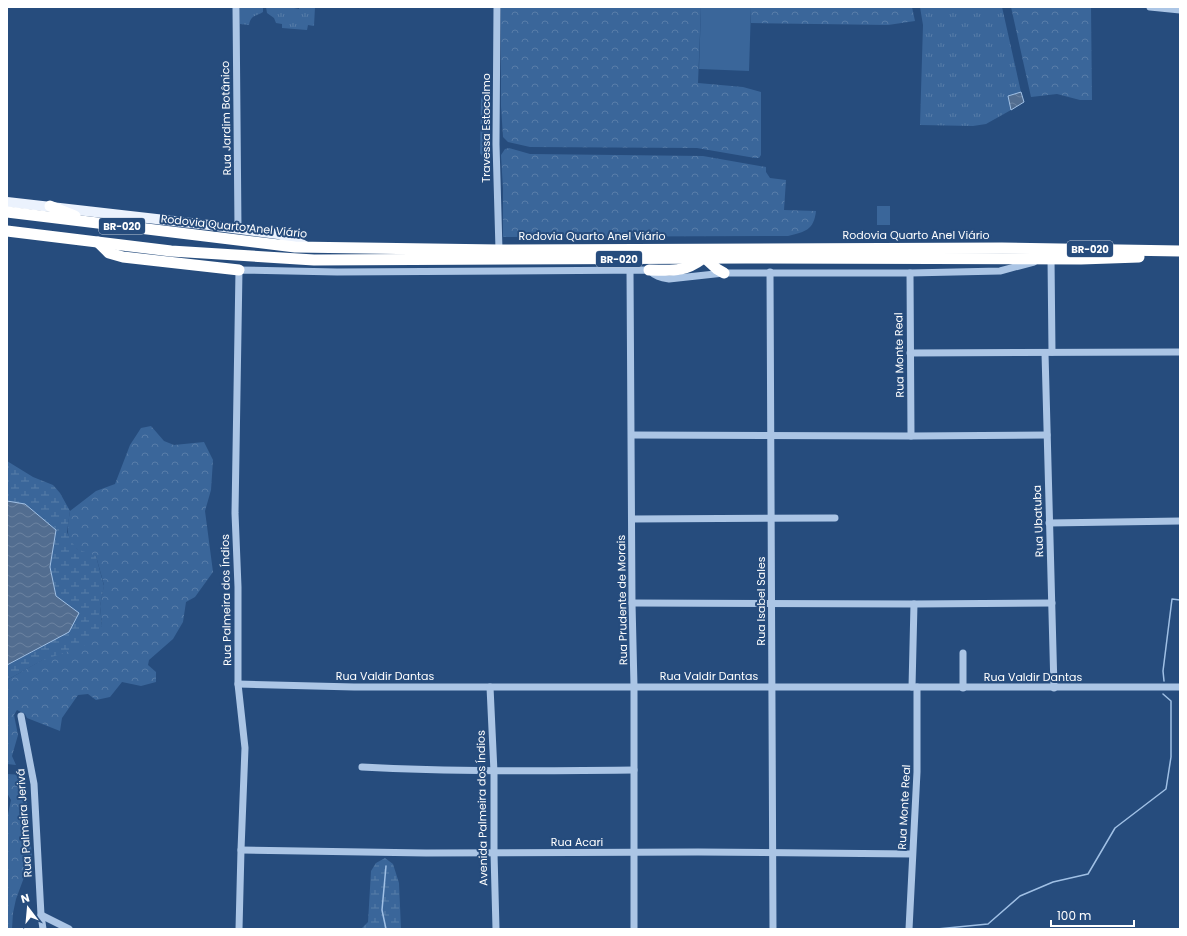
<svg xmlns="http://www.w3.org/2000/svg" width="1187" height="936" font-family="Poppins,sans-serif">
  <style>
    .grass { fill: url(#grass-tufts) }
    .forest { fill: url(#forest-crowns) }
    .wetland { fill: url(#wetland-marsh) }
    .garden { fill: #3a669a }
    .water { fill: url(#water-waves); stroke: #a0c0e5 }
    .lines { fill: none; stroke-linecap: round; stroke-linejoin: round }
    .stream { stroke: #a0c0e5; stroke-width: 1.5 }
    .minor { stroke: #abc5e5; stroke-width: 7 }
    .major { stroke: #ebf2fd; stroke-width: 10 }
    .highway { stroke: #fff; stroke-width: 11 }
    .labels { text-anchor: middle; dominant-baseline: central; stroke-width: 4; stroke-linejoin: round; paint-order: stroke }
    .shield { fill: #264c7d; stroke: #bec9d8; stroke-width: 1 }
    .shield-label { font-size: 10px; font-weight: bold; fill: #fff }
    .street-label { font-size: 11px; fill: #fff; stroke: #264c7d }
  </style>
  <defs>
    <pattern id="grass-tufts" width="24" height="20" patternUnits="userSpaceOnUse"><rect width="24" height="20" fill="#3a669a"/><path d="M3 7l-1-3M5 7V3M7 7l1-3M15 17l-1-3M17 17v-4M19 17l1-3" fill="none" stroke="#587da9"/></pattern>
    <pattern id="forest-crowns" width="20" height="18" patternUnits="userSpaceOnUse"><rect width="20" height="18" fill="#3a669a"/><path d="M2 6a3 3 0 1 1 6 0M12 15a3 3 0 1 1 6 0" fill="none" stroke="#587da9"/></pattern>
    <pattern id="wetland-marsh" width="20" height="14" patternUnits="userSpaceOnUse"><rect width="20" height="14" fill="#3a669a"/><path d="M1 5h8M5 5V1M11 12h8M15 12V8" fill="none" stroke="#587da9"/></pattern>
    <pattern id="water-waves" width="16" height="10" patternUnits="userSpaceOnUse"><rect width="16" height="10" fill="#526d90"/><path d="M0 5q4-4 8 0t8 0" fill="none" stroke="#6c83a1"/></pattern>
  </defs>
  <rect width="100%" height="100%" fill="#264c7d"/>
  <!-- grass -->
  <g class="grass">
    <path d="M240,7H263V12C256,17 251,14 249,25L240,24Z"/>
    <polygon points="266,7 289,7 299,9 299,7 315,7 314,26 308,25 307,30 282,28 282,24 276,23 274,18 267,13"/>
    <polygon points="920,7 1002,7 1021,92 1008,96 1011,110 986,124 973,126 920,125 923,25"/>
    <polygon points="489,74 489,152 487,159 482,156 480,153 481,100"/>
  </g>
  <!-- forest -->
  <g class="forest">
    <polygon points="501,7 701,7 698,83 743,87 761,92 761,155 759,158 755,158 697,148 530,147 508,142 503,137 501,106"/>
    <polygon points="730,7 912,7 915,21 888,25 751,23 751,8"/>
    <polygon points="1011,7 1091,7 1092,100 1080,100 1057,94 1031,97"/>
    <path d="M509,148L530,154L703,156L766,167V172L770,178L786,180L784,210L816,211C814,230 805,232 788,236L503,237V189L501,155L505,149Z"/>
    <path d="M151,426L164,441L174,445L204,442L213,460L211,490L205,511L213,572L195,597L186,602L183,622L173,639L149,660L148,665L156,672V682L141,686L122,682L110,697L96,700L88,694L78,695L62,718L60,731L27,718L25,714L17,710L14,715L18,735L12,756L16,765L7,764V680L102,626L100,606L104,585L96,556C90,554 83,553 78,550C64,541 68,524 70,511L96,491L115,484L130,445L141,428Z"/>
    <polygon points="7,774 24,775 32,856 16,899 13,913 12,929 7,929 7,819 11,800 7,793"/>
  </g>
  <!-- wetland -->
  <g class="wetland">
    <polygon points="7,461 33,477 53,485 60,493 70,511 67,532 71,541 77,549 96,556 104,586 100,606 102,626 88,644 41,661 7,680 7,665 38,649 56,596 50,567 56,530 25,504 7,501"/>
    <polygon points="385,858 393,864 399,883 401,929 361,929 368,922 371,871 376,863"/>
  </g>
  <!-- garden -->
  <g class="garden">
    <polygon points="701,7 751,8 749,71 699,69"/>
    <rect x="877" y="206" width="13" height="19"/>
  </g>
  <!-- water -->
  <g class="water">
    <polygon points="1021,92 1024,102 1011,110 1008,96"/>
    <polygon points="7,501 25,504 56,530 50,567 56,596 79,613 69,632 7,665"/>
  </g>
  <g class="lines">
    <!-- stream -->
    <g class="stream">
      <polyline points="1164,681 1163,671 1172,599 1180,600"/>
      <polyline points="386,866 382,910 386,929"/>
      <polyline points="937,929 988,924 1020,896 1053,882 1088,874 1115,828 1166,789 1171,757 1171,701 1163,694"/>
    </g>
    <!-- minor -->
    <g class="minor">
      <polyline points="236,7 238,229"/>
      <polyline points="497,7 496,144 499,250"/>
      <polyline points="1150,7 1180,10"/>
      <polyline points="1051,258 1052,352"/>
      <polyline points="630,270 632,603 634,686 634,929"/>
      <polyline points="770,272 773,929"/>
      <polyline points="910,273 911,436"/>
      <polyline points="910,353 1180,352"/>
      <polyline points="1045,353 1054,688"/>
      <polyline points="632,435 911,436 1047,435"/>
      <polyline points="632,519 835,518"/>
      <polyline points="1049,523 1180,521"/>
      <polyline points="632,603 914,604 1052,603"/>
      <polyline points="963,653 963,688"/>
      <polyline points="238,684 354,687 1180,687"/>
      <polyline points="490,687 494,772 494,853 496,929"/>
      <polyline points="912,687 914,604"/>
      <polyline points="21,716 34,784 41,915 43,929"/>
      <path d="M362,767C453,772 543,771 634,770"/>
      <polyline points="241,850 426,853 698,852 912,854"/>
      <polyline points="41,915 69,929"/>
      <path d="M239,929L241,850L245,748L238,684V587L235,513L239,270L337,272L649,270C655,276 660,278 669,279L724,273H910L1000,271L1034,262"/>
      <polyline points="909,929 917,772 917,687"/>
    </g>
    <!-- major -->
    <polyline class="major" points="7,202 209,225 278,234 291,238 307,247"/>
    <!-- highway -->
    <g class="highway">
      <polyline points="50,206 75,216"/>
      <polyline points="7,212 295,247 499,250 1002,248 1180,251"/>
      <polyline points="7,231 171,251 314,260 746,258 1081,259 1139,257"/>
      <polyline points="98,242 109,253 123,257 239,270"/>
      <polyline points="706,259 717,269 724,273"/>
      <path d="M649,270C671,270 683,273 702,259"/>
    </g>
  </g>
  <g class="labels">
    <!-- shield labels -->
    <g class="shield">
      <rect x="99" y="218" width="46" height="16" rx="3"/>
      <rect x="1067" y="241" width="46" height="16" rx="3"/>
      <rect x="596" y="251" width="46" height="16" rx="3"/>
    </g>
    <g class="shield-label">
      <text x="122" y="226">BR-020</text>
      <text x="1090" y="249">BR-020</text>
      <text x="619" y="259">BR-020</text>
    </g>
    <!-- street labels -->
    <g class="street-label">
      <text transform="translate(226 118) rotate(-91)">Rua Jardim Botânico</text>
      <text transform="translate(486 128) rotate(-90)">Travessa Estocolmo</text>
      <text transform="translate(234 226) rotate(6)">Rodovia Quarto Anel Viário</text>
      <text x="916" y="235">Rodovia Quarto Anel Viário</text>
      <text x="592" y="236">Rodovia Quarto Anel Viário</text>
      <text transform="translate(899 355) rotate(-91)">Rua Monte Real</text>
      <text transform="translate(1038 521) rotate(-92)">Rua Ubatuba</text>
      <text transform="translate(226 600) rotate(-91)">Rua Palmeira dos Índios</text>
      <text transform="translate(622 600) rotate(-91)">Rua Prudente de Morais</text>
      <text transform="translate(761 601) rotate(-90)">Rua Isabel Sales</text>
      <text x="385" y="676">Rua Valdir Dantas</text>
      <text x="709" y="676">Rua Valdir Dantas</text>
      <text x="1033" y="677">Rua Valdir Dantas</text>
      <text transform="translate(904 807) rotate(-87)">Rua Monte Real</text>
      <text transform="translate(482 808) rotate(-91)">Avenida Palmeira dos Índios</text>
      <text transform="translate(24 823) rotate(-94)">Rua Palmeira Jerivá</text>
      <text x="577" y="842">Rua Acari</text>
    </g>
  </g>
  <!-- border -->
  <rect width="1187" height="936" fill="none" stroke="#ffffff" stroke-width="16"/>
  <!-- north arrow -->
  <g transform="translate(28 908) rotate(344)" stroke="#264c7d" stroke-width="3" paint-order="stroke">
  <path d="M0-3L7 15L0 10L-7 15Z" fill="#ffffff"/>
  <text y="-6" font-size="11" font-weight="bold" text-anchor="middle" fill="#ffffff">N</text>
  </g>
  <!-- scale -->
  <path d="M1051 920v6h83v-6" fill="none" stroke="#ffffff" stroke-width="2"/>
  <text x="1057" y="920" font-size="12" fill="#ffffff" stroke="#264c7d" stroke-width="3" paint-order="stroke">100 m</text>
</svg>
